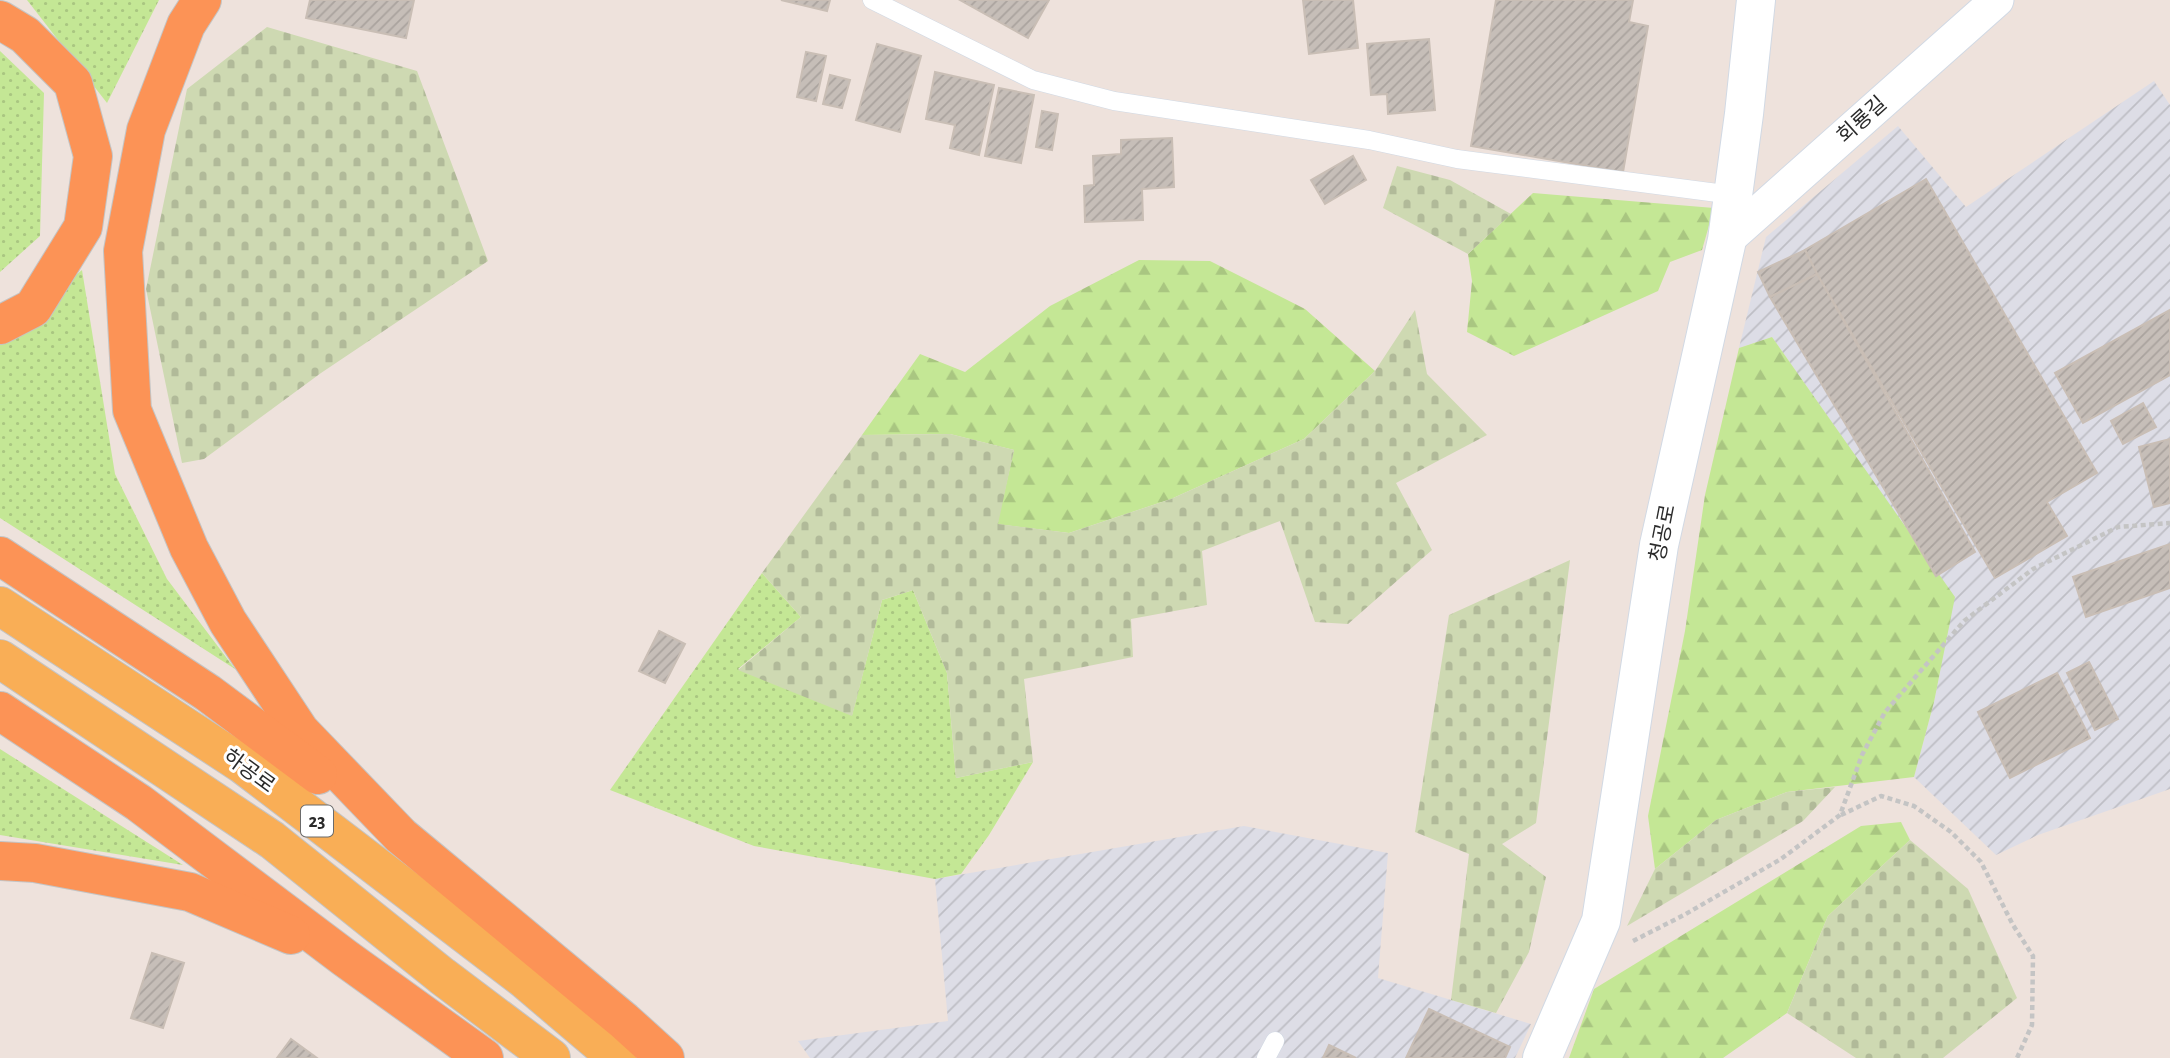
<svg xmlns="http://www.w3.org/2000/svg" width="2170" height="1058" font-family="'Alegreya Sans','Noto Sans KR',sans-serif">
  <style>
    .industrial { fill: url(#industrial-furrows) }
    .grass { fill: url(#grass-dots) }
    .forest { fill: url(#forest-firs) }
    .cemetery { fill: url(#cemetery-stones) }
    .building { fill: url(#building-hatch); stroke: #c9beb5; stroke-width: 2 }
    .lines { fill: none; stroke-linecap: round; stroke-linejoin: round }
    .service-casing { stroke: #d1d9e4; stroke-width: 19 }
    .minor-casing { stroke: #d1d9e4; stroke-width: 35 }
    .tertiary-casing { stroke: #d1d9e4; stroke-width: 40 }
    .primary-casing { stroke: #c4c4c4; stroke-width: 40 }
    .trunk-casing { stroke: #c4c4c4; stroke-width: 40 }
    .path { stroke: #c4c4c4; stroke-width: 4.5; stroke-dasharray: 5 3.5; stroke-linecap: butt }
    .service { stroke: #fff; stroke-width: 18 }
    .minor { stroke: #fff; stroke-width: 33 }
    .tertiary { stroke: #fff; stroke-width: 38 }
    .primary { stroke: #f9ae56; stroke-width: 38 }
    .trunk { stroke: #fc9356; stroke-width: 38 }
    .labels { text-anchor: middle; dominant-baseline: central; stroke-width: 6; stroke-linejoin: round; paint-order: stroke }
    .shield { fill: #fff; stroke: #6b6b6b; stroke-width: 2 }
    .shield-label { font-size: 19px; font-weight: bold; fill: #2b2b2b }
    .street-label { font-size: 21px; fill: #2b2b2b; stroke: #fff }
  </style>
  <defs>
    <pattern id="industrial-furrows" width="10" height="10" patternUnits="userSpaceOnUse" patternTransform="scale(1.75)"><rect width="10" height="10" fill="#dddde6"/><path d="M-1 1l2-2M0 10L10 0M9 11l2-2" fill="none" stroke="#bebec5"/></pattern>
    <pattern id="grass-dots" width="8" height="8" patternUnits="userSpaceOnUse" patternTransform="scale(1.75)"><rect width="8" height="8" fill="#c4e795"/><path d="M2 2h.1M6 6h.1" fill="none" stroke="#a9c681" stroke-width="1.8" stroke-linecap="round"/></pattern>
    <pattern id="forest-firs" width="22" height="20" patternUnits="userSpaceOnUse" patternTransform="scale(1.75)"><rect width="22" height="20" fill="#c4e795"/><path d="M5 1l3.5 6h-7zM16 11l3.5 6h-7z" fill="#a9c681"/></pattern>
    <pattern id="cemetery-stones" width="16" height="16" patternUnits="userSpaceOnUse" patternTransform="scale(1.75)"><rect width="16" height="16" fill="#ced9b2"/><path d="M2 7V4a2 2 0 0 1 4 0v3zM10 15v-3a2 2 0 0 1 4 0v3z" fill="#b1ba99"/></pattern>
    <pattern id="building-hatch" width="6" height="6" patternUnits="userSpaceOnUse" patternTransform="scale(1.75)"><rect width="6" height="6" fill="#c6beb8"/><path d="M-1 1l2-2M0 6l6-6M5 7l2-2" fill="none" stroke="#aaa39e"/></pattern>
  </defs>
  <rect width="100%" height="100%" fill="#eee2dc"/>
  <!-- industrial -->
  <g class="industrial">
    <polygon points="2154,81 2170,105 2170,789 2038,835 1996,855 1914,777 1934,702 1954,597 1772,337 1739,348 1766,237 1898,126 1966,207"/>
    <polygon points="1244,826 1388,853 1378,978 1531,1024 1515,1058 810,1058 798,1041 948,1021 935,879"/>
  </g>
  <!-- grass -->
  <g class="grass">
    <polygon points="27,0 159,0 107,103"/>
    <polygon points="0,51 44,93 40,236 0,272"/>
    <polygon points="82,270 115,474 167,579 235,669 0,518 0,339"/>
    <polygon points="762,573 801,617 738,669 852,715 882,600 913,590 947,673 956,778 1033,762 989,835 961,874 935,879 754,846 610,790"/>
    <polygon points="0,749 183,865 0,835"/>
  </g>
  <!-- forest -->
  <g class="forest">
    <polygon points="1533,193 1714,208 1702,250 1670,262 1658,291 1514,356 1467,332 1472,281 1468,254"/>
    <polygon points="1139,260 1210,261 1305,309 1375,371 1304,439 1171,499 1069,533 997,524 1014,450 950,434 862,435 920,354 965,372 1050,306"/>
    <polygon points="1772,337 1955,597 1934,702 1914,777 1787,792 1716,820 1655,869 1648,816 1685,631 1705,495 1739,348"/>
    <polygon points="1901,822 1910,840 1828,916 1787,1013 1723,1058 1569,1058 1594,989 1861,826"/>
  </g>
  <!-- cemetery -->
  <g class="cemetery">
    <polygon points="267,27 417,71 488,261 321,373 204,459 182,463 146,289 187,89"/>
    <polygon points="1397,166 1450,180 1511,214 1468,254 1383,208"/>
    <polygon points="1415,310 1427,374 1487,435 1396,483 1432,550 1348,624 1315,622 1280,521 1202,551 1207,605 1131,619 1133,657 1024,679 1033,762 956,778 947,673 913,590 882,600 852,716 738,670 801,617 762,573 862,435 950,434 1014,450 998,524 1069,533 1171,499 1304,439 1375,371"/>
    <polygon points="1570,560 1536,823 1502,844 1546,877 1529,952 1496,1013 1451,1000 1469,854 1415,832 1449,615"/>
    <polygon points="1835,787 1803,821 1627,926 1655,869 1716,820 1787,792"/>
    <polygon points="1910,840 1968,889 2017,998 1943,1058 1856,1058 1787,1013 1828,916"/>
  </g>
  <!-- building -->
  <g class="building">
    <polygon points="310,0 414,0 406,38 306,18"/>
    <polygon points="781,0 830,0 827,11"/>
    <polygon points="960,0 1049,0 1028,38"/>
    <polygon points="1303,0 1353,0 1358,48 1309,54"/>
    <polygon points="1496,0 1633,0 1629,22 1648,26 1623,172 1471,146"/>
    <polygon points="1429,39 1435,110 1388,114 1387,94 1371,95 1367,44"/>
    <polygon points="877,44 921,56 900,132 856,120"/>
    <polygon points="806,52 826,56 816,101 797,97"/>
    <polygon points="935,72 994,85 979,155 950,148 955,125 926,119"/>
    <polygon points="830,75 850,80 842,108 823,104"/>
    <polygon points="999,88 1034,95 1021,163 985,156"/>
    <polygon points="1042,111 1058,114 1052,150 1036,147"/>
    <polygon points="1172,138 1174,187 1142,189 1143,220 1085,222 1084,186 1094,185 1093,156 1121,154 1121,140"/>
    <polygon points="1353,156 1366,180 1325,204 1311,180"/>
    <polygon points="1926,179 2097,473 2047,502 2067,536 1995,578 1817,274 1805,250"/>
    <polygon points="1805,250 1817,274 1770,297 1758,272"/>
    <polygon points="1817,274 1975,552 1936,576 1770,297"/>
    <polygon points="2170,310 2170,375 2083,423 2055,373"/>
    <polygon points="2143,403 2156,427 2123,444 2111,421"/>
    <polygon points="2170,439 2170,503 2154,507 2139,447"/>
    <polygon points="2170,544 2170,588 2086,617 2073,577"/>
    <polygon points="659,631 685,644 665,683 639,671"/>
    <polygon points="2089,662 2118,719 2095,730 2067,673"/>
    <polygon points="2057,673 2090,738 2010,778 1978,712"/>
    <polygon points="152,953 184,963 163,1028 131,1018"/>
    <polygon points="1429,1009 1510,1047 1505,1058 1406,1058"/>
    <polygon points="291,1039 317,1058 277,1058"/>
    <polygon points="1329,1045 1356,1058 1323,1058"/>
  </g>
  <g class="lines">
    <!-- service casing -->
    <g class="service-casing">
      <g id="service">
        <polyline points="872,0 1033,80 1114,101 1369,140 1457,159 1733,195"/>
        <polyline points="1266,1058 1275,1041"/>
      </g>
    </g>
    <!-- minor casing -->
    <g class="minor-casing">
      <polyline id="minor" points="1727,240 1997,0"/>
    </g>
    <!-- tertiary casing -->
    <g class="tertiary-casing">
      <polyline id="tertiary" points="1542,1058 1601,921 1659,545 1727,240 1744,114 1756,0"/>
    </g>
    <!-- primary casing -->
    <g class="primary-casing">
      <g id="primary">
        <polyline points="0,606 242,764 524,979 617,1058"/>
        <polyline points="0,659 272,840 442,976 551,1058"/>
      </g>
    </g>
    <!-- trunk casing -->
    <g class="trunk-casing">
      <g id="trunk">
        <polyline points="202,0 186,25 146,130 123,251 132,410 189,548 228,622 300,731 401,836 624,1021 665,1058"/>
        <polyline points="0,20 25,35 73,83 93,156 83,227 33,308 0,325"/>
        <polyline points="0,556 208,693 318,775"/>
        <polyline points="0,711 139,803 345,958 484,1058"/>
        <polyline points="0,861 35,863 190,892 291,935"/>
      </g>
    </g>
    <!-- path -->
    <g class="path">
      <polyline points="1841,815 1881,796 1914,806 1951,832 1981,862 2013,925 2033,956 2032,1025 2017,1058"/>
      <polyline points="1633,941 1684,915 1781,859 1840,815 1862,755 1885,712 1964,621 2033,569 2118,527 2170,523"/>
    </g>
    <!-- service -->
    <use href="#service" class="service"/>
    <!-- minor -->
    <use href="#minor" class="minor"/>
    <!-- tertiary -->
    <use href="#tertiary" class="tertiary"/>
    <!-- primary -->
    <use href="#primary" class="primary"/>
    <!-- trunk -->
    <use href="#trunk" class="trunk"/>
  </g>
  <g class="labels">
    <!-- shield labels -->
    <rect class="shield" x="301" y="805.5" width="32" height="31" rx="5"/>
    <g class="shield-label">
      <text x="317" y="821">23</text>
    </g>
    <!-- street labels -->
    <g class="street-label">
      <text transform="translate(1862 120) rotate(-42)">회룡길</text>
      <text transform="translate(1663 533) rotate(-79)">청공로</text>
      <text transform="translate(249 771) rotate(36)">하공로</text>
    </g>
  </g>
</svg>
